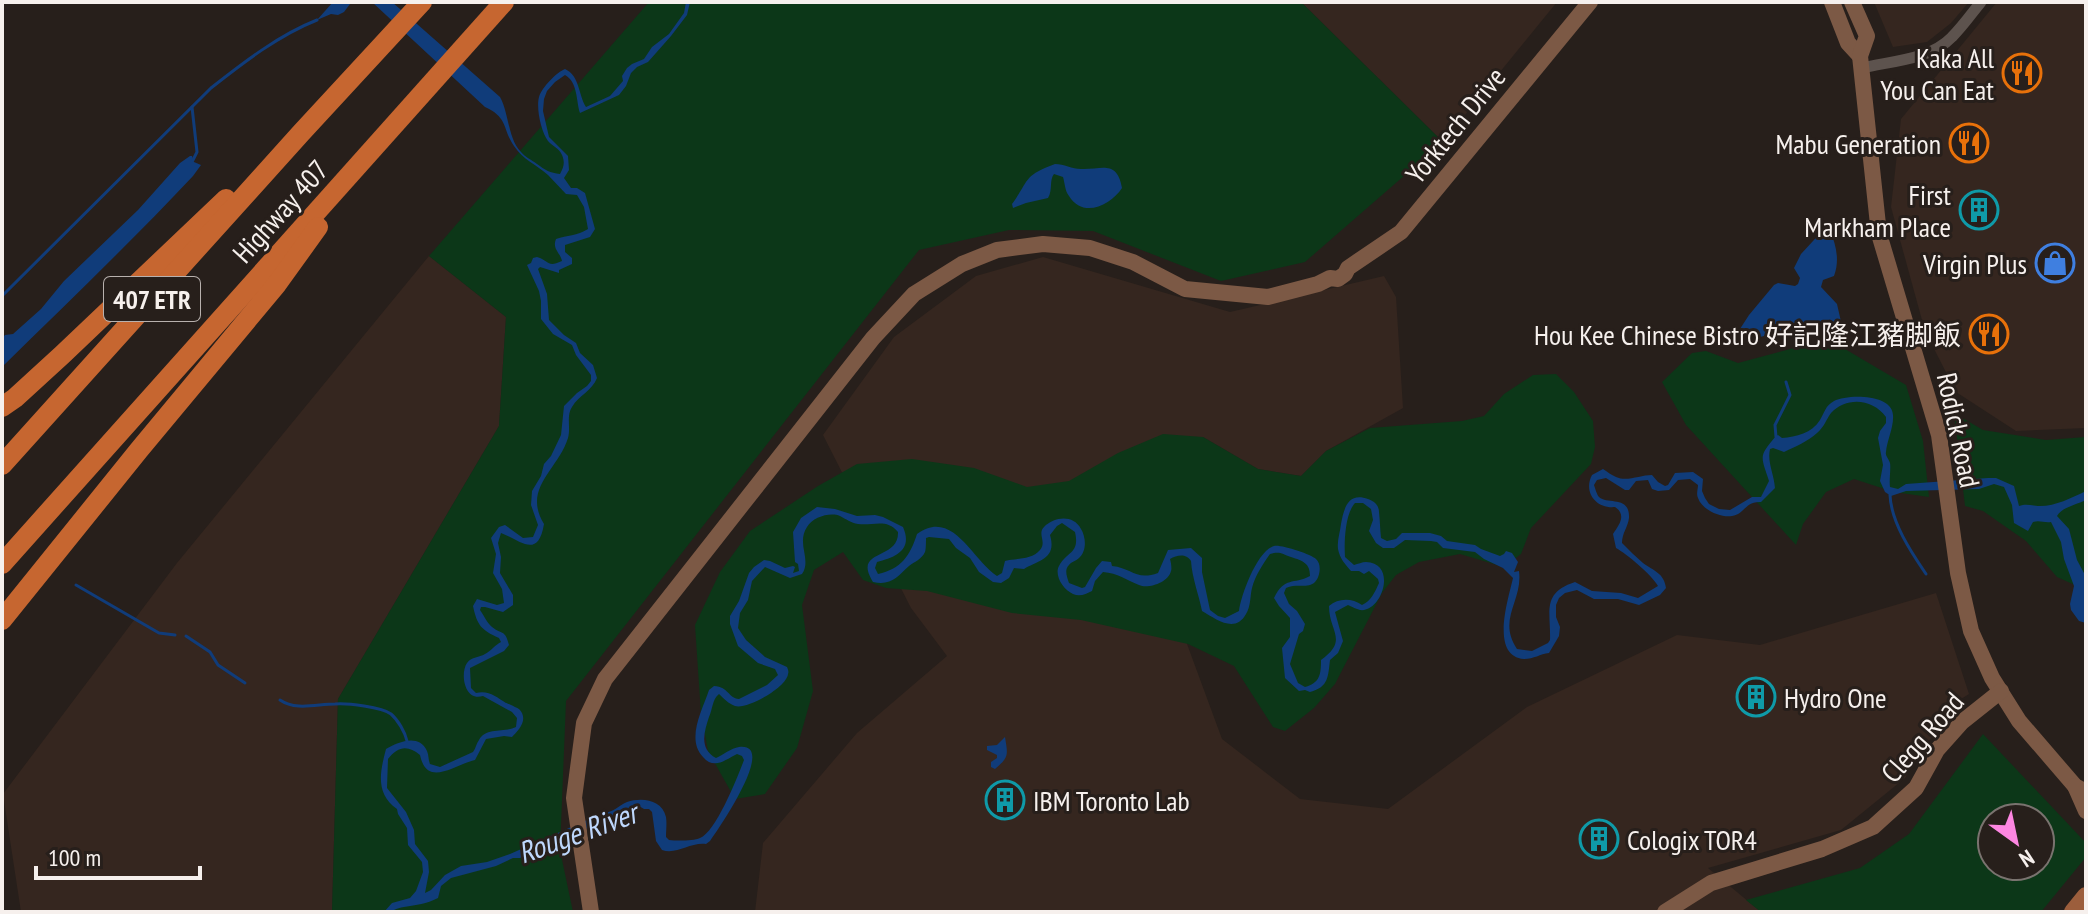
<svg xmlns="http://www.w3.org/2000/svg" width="2088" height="914" font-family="'PT Sans Narrow','Noto Sans SC',sans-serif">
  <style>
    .built { fill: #35261f }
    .green { fill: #0c3718; fill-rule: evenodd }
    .water { fill: #103c7a }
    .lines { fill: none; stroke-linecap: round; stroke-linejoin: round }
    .stream { stroke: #103c7a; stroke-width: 3 }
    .street { stroke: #5d534e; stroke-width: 11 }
    .secondary { stroke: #7c5945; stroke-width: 16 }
    .primary { stroke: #9c5e3c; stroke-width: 18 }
    .highway { stroke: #c66630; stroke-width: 20 }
    .labels { text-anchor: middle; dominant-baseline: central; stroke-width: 6; stroke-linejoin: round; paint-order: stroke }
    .shield { fill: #271f1b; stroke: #b8b1ae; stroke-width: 2 }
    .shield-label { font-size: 26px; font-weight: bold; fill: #f6f0ed }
    .poi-label { font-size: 28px; fill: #f6f0ed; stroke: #271f1b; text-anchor: end }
    .street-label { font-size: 28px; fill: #f6f0ed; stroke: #271f1b }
    .water-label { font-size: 30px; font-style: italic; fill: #bed7fc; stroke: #271f1b }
  </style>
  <rect width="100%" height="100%" fill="#271f1b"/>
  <!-- built -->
  <g class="built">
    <polygon points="1301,2 1557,2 1443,142"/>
    <polygon points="1874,2 1969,2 1951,23 1927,42 1893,47"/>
    <polygon points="1997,2 2086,2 2086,428 2016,431 1956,392 1925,331 1891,207 1901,119"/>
    <polygon points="429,256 506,317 499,426 338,699 332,912 21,912 3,794 177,563"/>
    <polygon points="1043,257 1230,312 1384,276 1396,297 1403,408 1326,451 1301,476 1258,469 1203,437 1187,644 1222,739 1300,799 1388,809 1527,707 1677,635 1760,645 1936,593 1969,694 1953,704 1905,778 1841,830 1708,868 1761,912 755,912 763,843 857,733 947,656 911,608 823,435 894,337 976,276"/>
  </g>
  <!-- green -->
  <g class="green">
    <polygon points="649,2 1301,2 1443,142 1305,262 1221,281 1093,231 1009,230 919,250 566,701 560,850 573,912 332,912 338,699 499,426 506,317 429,256"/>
    <polygon points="1828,339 1906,385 1923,441 1929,497 1894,492 1854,479 1826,492 1803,524 1796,545 1686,425 1662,382 1692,353 1706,351 1738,363"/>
    <polygon points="1556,374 1574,392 1593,421 1595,447 1591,464 1531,528 1521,554 1504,567 1460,554 1419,562 1396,575 1382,593 1335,684 1314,708 1285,731 1273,727 1234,666 1188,644 1081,620 1012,613 927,591 886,588 863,580 843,552 814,570 802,605 813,691 797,748 765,794 735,799 708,751 701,714 695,625 720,572 750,531 818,486 857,464 912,459 974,468 1027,487 1069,481 1118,453 1163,434 1203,437 1258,469 1301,476 1326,451 1370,428 1462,421 1484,416 1504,394 1533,375"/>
    <polygon points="1954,413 1983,430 2046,440 2086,437 2086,590 2057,577 2026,541 1983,511 1965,506"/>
    <path d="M1983,734L2086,843V857L2041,912H1761L1746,900L1860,868L1909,834ZM2040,818V866H1992V818Z"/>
  </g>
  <!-- water -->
  <g class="water">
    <polygon points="333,2 349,2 350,4 344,12 338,15 331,14 317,20"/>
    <path d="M372,2H392L500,97C509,113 508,139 521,152C525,157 532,160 537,164C545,170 550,173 560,174C564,167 565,162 562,155C559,148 552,146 548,141C541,132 536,108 539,97C542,87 557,72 565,69C580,76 578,94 586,107L610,96L623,81L622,76L627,68L632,64L644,59L652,47L669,34L684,13L686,2H690L687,15L671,36L648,62L637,67L631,73L626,86L619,95L580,113C576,101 578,82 565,75L555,82L547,91L544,99L543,111L549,137L568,156L569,170L564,178L571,188H577L585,193L595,229L590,237L565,245V252L572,258V264L559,270V273L540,267L538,269L547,294L549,320L564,335L576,343L580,353L593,365L597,378C592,391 579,395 572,407C566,416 571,427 568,438C558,470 522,488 544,524C538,560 520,540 501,533L498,543L501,557L500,573L513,595V605L503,612L485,607H481L480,610C483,614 487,623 492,627C502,635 505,629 509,645L504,651L470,668L471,688L476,693C489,690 496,697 506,703C507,703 518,708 519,709C529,719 519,730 512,737L504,736L486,739L475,760C454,765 427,788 420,755C408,745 398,746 388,759L387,788L406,812L414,830L415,844L428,861L429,872L425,893L431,890L445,875L461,866L487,862L510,854L603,813C614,812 618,806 627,802C641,797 662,799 666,817C667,823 666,831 666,837L669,840C677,841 693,841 700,838C716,832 738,776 744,760L742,756L737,754C725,760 714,770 703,757C686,739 702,711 709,690L714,686C729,687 728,698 739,699L767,685L778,675L775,669L758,663L738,646L730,624V616L739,601L749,573L754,567L764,560L770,561L785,568L793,566L795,567L793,573L799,571L798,564L795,562L793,532L801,518L817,507L835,509L857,516L875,515L883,517L903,527C913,550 896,557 877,562L875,568L878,574C901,569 910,556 917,534C953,508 972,560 997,576L1002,573L1005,561C1016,558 1032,560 1040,550C1047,542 1037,534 1044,527C1054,517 1073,514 1081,529C1086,537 1087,551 1079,558C1076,561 1071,562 1069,565C1064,570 1067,577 1069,583L1082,588L1085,587L1096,568L1102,561L1111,562L1112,566C1132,568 1136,581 1158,573L1168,550L1191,548L1202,558V572L1210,610L1218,616L1225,618L1239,611C1241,595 1257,551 1274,546C1280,544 1311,554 1316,559C1322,564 1320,577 1315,582C1308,589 1297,583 1286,588L1284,593L1289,604L1297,611L1305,624L1303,631L1299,634L1290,664L1298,683L1305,687C1320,683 1321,674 1321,660C1349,640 1329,632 1329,606C1338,598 1352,598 1362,605C1371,601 1375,592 1379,583L1378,579L1369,571L1364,574L1359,571H1351C1345,564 1340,559 1338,549C1337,540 1340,533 1341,524C1344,508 1348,492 1368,499C1374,501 1379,505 1379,512C1380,520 1380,529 1381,538L1387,541L1396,539L1402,533H1430L1441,536L1447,541L1475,545L1481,549L1500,556L1504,554L1506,551L1512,553L1518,562L1514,572L1519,571C1523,601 1497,619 1517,649L1532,651L1548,643L1550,640C1551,612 1541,593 1575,582L1592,591L1621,593L1638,598L1658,586C1652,575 1627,554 1616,548L1613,534C1619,525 1627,515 1615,507C1596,509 1583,492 1592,475L1603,469C1608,472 1611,475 1616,477C1627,482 1640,475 1652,475L1658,482L1665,486L1668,485L1675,473L1693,472L1703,479L1702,491L1705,498L1709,504L1719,509L1730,510L1752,497H1761L1769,481C1761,456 1758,457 1776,436L1778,435L1782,438C1796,437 1812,433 1820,420C1825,412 1825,406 1834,401C1848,394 1892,394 1893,415C1894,427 1887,440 1886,452C1885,456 1889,459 1890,463C1891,468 1889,480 1890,487L1898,489L1906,484L1988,478H1996L2014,486L2019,506C2027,503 2032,506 2040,506C2056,506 2071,498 2086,491V500C2076,505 2062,507 2057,516L2069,529L2077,560L2085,575L2084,603L2086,608V623L2079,621L2071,610L2070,604L2074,586L2064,559L2061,542L2051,522C2044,523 2040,520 2033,522L2028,531L2014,523L2012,505L2004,487L1994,484L1979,489L1906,491L1891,496L1885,492L1880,481L1883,465L1878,438L1880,431L1886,423V417C1873,399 1847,396 1831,413C1826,420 1824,427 1817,433C1808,441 1795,447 1784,452L1773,448L1770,449C1767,462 1774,474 1775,488L1761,502C1745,501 1745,514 1732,516C1721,518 1702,510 1698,498C1696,494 1698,489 1698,485L1690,479L1678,480L1669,490L1658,491L1652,489L1648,480L1636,481L1629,490H1625L1606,478L1597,480L1594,485C1595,488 1597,495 1599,497C1608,505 1630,495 1629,518C1628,527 1622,533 1622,543C1629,550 1636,557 1643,563C1654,571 1664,573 1666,588L1660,595L1639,605L1618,599H1594L1577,590L1565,593L1559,598L1556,605V617L1560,627L1559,636L1549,653C1540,654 1534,659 1524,659C1489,656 1509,597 1513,578L1503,568L1484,559L1475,552L1443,548L1437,542L1431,541L1405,540L1394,548H1383L1376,543L1369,531L1373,520L1371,509L1363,503H1355C1345,514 1344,542 1345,557L1354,565C1358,564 1362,562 1366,562C1398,563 1382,613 1360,610C1359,610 1350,606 1348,605L1335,612L1343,641L1338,653L1330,660C1328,676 1329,687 1310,692L1305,690L1299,691L1285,678L1282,648L1290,637V618L1279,606L1274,598C1285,576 1293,585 1310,576C1310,563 1303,561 1291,557C1282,554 1280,551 1270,554C1263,564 1255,576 1252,588C1250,596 1251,606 1246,614C1235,634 1216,619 1202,611C1199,595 1192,578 1191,561C1186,553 1177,555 1170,559C1171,562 1172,569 1171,571C1168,583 1148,589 1139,585C1126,580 1118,573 1103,572L1095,581L1092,591C1086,594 1080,597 1073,594C1063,590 1054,575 1059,566C1067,551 1080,554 1075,532L1062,523L1057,526L1050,535C1057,559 1039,560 1024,569L1014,568L1009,578L1001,583L993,582L979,572L970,558L956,548L949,539L929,537L926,538C926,541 926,550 925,552C922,559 914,562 909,566C897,577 891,586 873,582C852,548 899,561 898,532C887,518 873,526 858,524C851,523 846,519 840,516C830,512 813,517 807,527C796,544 812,559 802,574L790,578L765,567L752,581L748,600L740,613L738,628L746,640L765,657L787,667C788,669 789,672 788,674C787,687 747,710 735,706C729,704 723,698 719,694C712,700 713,708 709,717C704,732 699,749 716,758C723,755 731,748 739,747C779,742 717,831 710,841L706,844C690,842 677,855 662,850L656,841L652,812L649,809H644L639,806L630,809L610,821L551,840L520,858H513L496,866L451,878L441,886L438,898C426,904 417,905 404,907C396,908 392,912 384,912L392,903L410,898L416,891L423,872L422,862L408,845L407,828L398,814L397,809C375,793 380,772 386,749C398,742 419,733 427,751C429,755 428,760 430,764L440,767L473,752C476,748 476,744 479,740C486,727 504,733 516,727L517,718L512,712L483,696C464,702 460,673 467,663C472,656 479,658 485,654C491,651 495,645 501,642L499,638C481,630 477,625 473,606L477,599L497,605L504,603L502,589L493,573L496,554L491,538L499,527L505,525L523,538L533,537L538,525L531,505L532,491L541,476L544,464L551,456L561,435L564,406L577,393L587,386L591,381V375L576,355L572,345L553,334L541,319V301L539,291L527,265L531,263L533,258L537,257C550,261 547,268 562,261C560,252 552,249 556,239C567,235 577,236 588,229L584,207L577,195L566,194C560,188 554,181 548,175C537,165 523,160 514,146C502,129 509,118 485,107Z"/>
    <path d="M190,156H192L194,162L201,165L193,176C131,242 66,304 2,367V339L5,335L13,334L41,309L64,281L138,210L180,163Z"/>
    <path d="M1055,164C1064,164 1072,169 1081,169C1101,170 1117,159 1122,188C1111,205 1083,219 1069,196C1065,191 1065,184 1063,177L1054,174C1049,180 1053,190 1048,198L1026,203L1013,208L1012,204C1030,179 1023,176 1055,164Z"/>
    <path d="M1825,228L1830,230C1836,245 1840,260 1834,276L1823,280L1821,287L1837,304L1842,326L1838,328L1817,326L1790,328L1773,334L1742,341L1733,346H1729L1749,315L1774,285L1778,283L1795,286L1798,284L1800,278L1794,268L1801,254Z"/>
    <path d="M1005,737C1008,755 1009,757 995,769L991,767V762L997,758V755L987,750V746L997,745Z"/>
  </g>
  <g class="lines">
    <!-- stream -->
    <g class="stream">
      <polyline points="192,107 197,152 193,160"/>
      <path d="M2,296L211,88C244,62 279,35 317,20"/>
      <polyline points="1776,437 1775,425 1790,395 1786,382"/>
      <path d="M1890,495C1891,522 1911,552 1926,574"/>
      <polyline points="76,585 159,633 175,635"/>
      <polyline points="186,636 210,652 218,665 245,683"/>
      <path d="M280,700C296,711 317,704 335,704C347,703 382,707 391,714C398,720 405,732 407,741"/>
    </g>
    <!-- street -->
    <path class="street" d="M1862,68C1891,61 1930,60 1952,37C1963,26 1972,13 1981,2"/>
    <!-- secondary -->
    <g class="secondary">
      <polyline points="1832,2 1848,43 1860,56"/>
      <polyline points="1852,2 1867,36 1860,56 1879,234 1939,435 1958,573 1971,631 1992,678 2019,721 2075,786 2086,792"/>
      <polyline points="2075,786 2086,811"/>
      <polyline points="591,912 574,798 584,723 605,679 873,338 914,294 962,264 997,250 1043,244 1090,248 1133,262 1185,289 1268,297 1318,284 1330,278 1338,279 1345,274 1348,268 1401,232 1590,2"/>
      <polyline points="1665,912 1711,883 1822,849 1873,827 1916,788 1937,750 1962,722 2001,691"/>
    </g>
    <!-- primary -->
    <polyline class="primary" points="2073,912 2086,896"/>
    <!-- highway -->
    <g class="highway">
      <polyline points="2,407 15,398 62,355 226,199"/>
      <polyline points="2,465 301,133 422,2"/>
      <polyline points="2,564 504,2"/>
      <polyline points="2,620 139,450 277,284 318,227"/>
    </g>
  </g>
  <!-- icons -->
  <defs>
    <g id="restaurant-ring" transform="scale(2)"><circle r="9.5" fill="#271f1b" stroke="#e8710a" stroke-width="1.5"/><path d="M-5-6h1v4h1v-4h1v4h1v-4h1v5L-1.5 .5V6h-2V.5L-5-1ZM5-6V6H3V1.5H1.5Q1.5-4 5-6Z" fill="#e8710a"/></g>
    <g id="building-ring" transform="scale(2)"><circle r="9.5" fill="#271f1b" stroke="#0f9aa8" stroke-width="1.5"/><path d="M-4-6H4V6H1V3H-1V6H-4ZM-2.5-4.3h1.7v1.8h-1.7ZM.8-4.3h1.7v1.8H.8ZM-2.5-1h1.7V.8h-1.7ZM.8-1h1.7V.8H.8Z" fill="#0f9aa8"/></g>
    <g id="shop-ring" transform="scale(2)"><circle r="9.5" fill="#271f1b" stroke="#3f7fe0" stroke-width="1.5"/><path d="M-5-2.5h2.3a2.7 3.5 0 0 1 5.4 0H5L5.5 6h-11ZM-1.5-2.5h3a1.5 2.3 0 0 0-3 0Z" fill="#3f7fe0"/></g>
  </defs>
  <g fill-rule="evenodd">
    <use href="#restaurant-ring" x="2022" y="73"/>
    <use href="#restaurant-ring" x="1969" y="143"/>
    <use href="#building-ring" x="1979" y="210"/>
    <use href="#shop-ring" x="2055" y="263"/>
    <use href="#restaurant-ring" x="1989" y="334"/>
    <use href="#building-ring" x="1756" y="697"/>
    <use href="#building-ring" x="1005" y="800"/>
    <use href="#building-ring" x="1599" y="839"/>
  </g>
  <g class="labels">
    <!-- shield labels -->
    <rect class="shield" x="104" y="277" width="96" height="44" rx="6"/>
    <g class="shield-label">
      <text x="152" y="299">407 ETR</text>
    </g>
    <!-- poi labels -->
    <g class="poi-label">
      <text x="1994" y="57">Kaka All<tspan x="1994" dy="32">You Can Eat</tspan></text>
      <text x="1941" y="143">Mabu Generation</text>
      <text x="1951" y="194">First<tspan x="1951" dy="32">Markham Place</tspan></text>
      <text x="2027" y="263">Virgin Plus</text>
      <text x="1961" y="334">Hou Kee Chinese Bistro 好記隆江豬脚飯</text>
      <text x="1784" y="697" text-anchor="start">Hydro One</text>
      <text x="1033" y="800" text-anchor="start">IBM Toronto Lab</text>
      <text x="1627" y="839" text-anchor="start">Cologix TOR4</text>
    </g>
    <!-- street labels -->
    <g class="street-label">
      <text transform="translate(1455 125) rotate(-51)">Yorktech Drive</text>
      <text transform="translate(280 211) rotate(-48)">Highway 407</text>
      <text transform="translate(1959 430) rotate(78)">Rodick Road</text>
      <text transform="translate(1922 737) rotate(-49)">Clegg Road</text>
    </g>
    <!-- water labels -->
    <g class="water-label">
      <text transform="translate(577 832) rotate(-20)">Rouge River</text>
    </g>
  </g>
  <!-- border -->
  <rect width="2088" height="914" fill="none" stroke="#f6f0ed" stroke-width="8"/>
  <!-- north arrow -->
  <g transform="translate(2016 842) rotate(147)"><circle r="38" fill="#271f1b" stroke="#7a736f" stroke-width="2"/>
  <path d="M0-6L14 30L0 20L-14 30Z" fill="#fd86e1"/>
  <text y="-12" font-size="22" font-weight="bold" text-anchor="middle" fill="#f6f0ed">N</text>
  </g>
  <!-- scale -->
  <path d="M36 866v12h164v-12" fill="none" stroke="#f6f0ed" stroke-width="4"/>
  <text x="48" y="866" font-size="24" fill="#f6f0ed" stroke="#271f1b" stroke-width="6" paint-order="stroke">100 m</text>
</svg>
